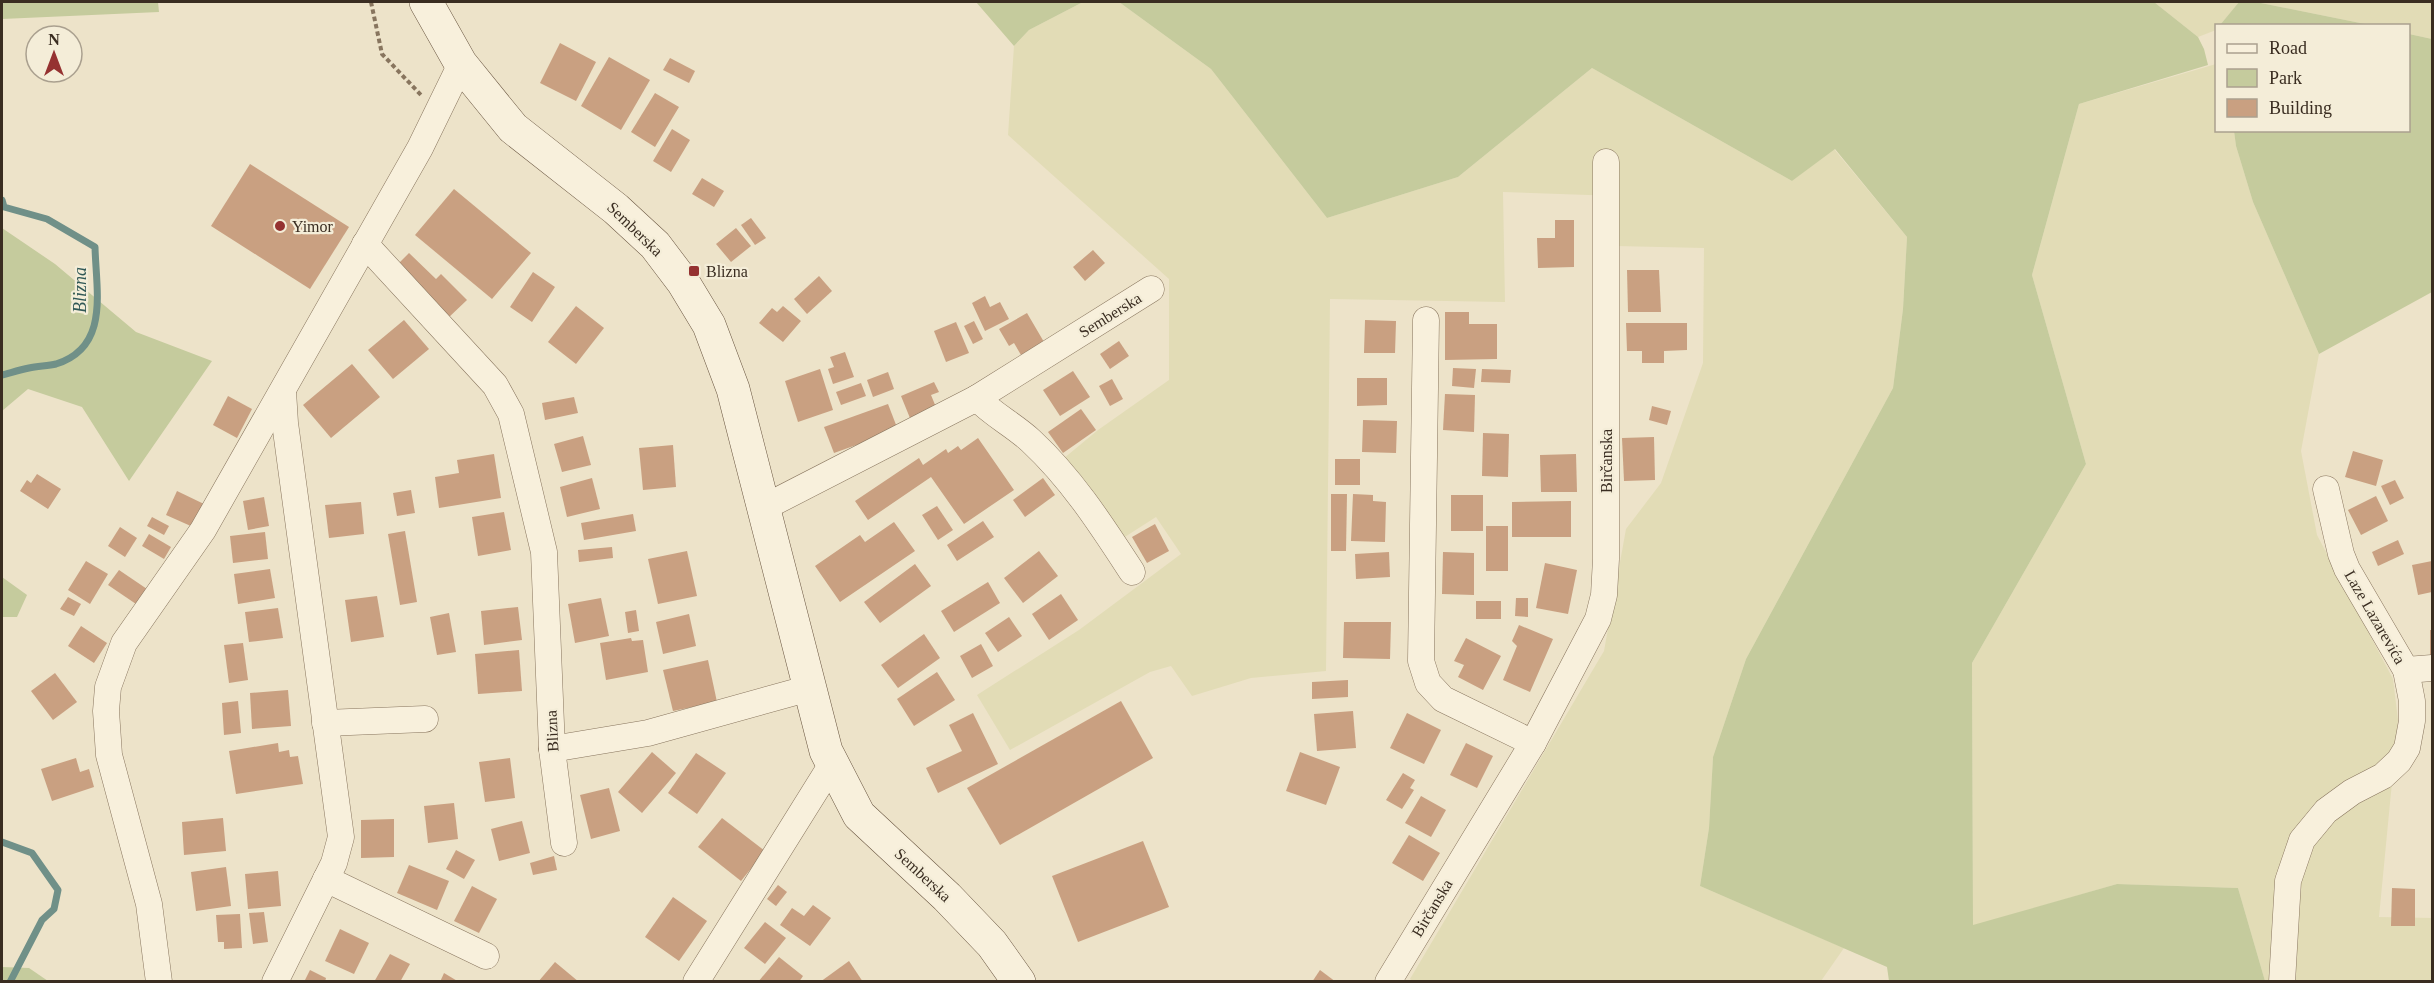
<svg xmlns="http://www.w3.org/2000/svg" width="2434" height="983" font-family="Georgia,serif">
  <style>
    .farmland { fill: #e2dcb6 }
    .green { fill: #c5cb9d }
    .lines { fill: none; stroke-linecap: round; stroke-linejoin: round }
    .stream { stroke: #709088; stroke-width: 7 }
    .building { fill: #c9a081 }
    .minor-casing { stroke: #88755e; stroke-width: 27 }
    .secondary-casing { stroke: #6a5641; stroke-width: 34 }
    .path { stroke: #88755e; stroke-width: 4; stroke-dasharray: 4.5 3; stroke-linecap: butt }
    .minor { stroke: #f8f0dc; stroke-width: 26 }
    .secondary { stroke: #f8f0dc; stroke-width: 33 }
    .poi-dot { fill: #953231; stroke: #f4edd8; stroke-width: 2 }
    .labels { text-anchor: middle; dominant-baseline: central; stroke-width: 4.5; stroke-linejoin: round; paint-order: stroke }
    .poi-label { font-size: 16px; fill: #3a2d21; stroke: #f4edd8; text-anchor: start }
    .street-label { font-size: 16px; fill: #3a2d21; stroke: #f4edd8 }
    .water-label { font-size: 18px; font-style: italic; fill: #315856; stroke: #f4edd8 }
  </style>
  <rect width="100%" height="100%" fill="#ede3c9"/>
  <!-- farmland -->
  <g class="farmland">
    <polygon points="1083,2 1119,2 1211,69 1327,218 1458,177 1592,68 1792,181 1834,149 1907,237 1903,309 1893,388 1746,659 1713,757 1709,828 1700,886 1844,948 1821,981 1414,982 1410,979 1604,651 1626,529 1661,483 1703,363 1704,248 1616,246 1617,196 1503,192 1505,302 1330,299 1326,671 1251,678 1192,696 1171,666 1150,672 1010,750 977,695 1079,630 1181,554 1156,517 1120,540 1063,459 1098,430 1169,380 1169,279 1008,135 1014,46 1029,30"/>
    <polygon points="2154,2 2239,2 2220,25 2216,26 2216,30 2198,37"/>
    <polygon points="2256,2 2432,2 2432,39 2409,34 2408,26 2370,25"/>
    <polygon points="2216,64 2216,130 2234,131 2236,146 2253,202 2319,354 2301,451 2317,535 2393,679 2398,720 2379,917 2432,918 2432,981 2265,981 2238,888 2117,884 1973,926 1972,663 2086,464 2032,275 2079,104"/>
  </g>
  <!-- green -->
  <g class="green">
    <polygon points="2,2 158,2 159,12 2,19"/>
    <polygon points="976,2 1083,2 1029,30 1014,46"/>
    <polygon points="1119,2 2154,2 2198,37 2204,49 2208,65 2079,104 2032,275 2086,464 1972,663 1973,925 2117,884 2238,888 2265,981 1889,981 1887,967 1700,886 1709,828 1713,757 1746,659 1893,388 1903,309 1907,237 1835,149 1792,181 1592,68 1458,177 1327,218 1211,69"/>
    <polygon points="2239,2 2256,2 2370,25 2220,25"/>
    <polygon points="2409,34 2432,39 2432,292 2319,354 2253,202 2236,146 2234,131 2408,130"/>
    <polygon points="2,228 55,264 136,332 212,361 129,481 82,407 28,389 2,411"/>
    <polygon points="2,577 27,595 17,617 2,617"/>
    <polygon points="2,967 29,968 48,981 2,981"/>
  </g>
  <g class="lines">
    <!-- stream -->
    <g class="stream">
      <path d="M2,200L4,207L47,219L95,247C96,291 110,347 56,364C48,366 38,366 29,368C19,370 10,373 2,375"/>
      <polyline points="2,842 32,853 58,890 54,909 42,920 10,982"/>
    </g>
  </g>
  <!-- building -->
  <g class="building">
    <polygon points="560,43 596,62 576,101 540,83"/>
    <polygon points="609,57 650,80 621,130 581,106"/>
    <polygon points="670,58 695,71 689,83 663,70"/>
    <polygon points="655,93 679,107 655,147 631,132"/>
    <polygon points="672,129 690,140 671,172 653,161"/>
    <polygon points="250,164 349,227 310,289 211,226"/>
    <polygon points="702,178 724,191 714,207 692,194"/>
    <polygon points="454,189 531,253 492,299 415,235"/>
    <polygon points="751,218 766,238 755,245 741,225"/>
    <polygon points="1555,220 1574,220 1574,267 1538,268 1537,238 1555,238"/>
    <polygon points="736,228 751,246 731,262 716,244"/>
    <polygon points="1093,250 1105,263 1085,281 1073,267"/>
    <polygon points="409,253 436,279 441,274 467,300 447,319 395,267"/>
    <polygon points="1627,270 1659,270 1661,312 1628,312"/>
    <polygon points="533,272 555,287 532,322 510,307"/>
    <polygon points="819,276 832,291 807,314 794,299"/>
    <polygon points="985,296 990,307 1000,302 1009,319 985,331 972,303"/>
    <polygon points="576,306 604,328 576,364 548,342"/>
    <polygon points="783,306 801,321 783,342 759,323 772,308 777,312"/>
    <polygon points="1445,312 1469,312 1469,324 1497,324 1497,359 1445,360"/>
    <polygon points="1027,313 1044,342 1021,355 1014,343 1009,346 999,329"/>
    <polygon points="404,320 429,349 393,379 368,350"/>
    <polygon points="1365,320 1396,321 1395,353 1364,353"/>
    <polygon points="974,321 983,339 973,344 964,326"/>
    <polygon points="956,322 969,353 946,362 934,331"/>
    <polygon points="1626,323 1687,323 1687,350 1664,351 1664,363 1642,363 1642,351 1627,351"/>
    <polygon points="1119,341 1129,356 1110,369 1100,354"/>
    <polygon points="845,352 854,377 833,384 828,369 834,367 830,357"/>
    <polygon points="352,364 380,397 331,438 303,405"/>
    <polygon points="1453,368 1476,369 1474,388 1452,386"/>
    <polygon points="820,369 833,410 798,422 785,381"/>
    <polygon points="1482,369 1511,370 1510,383 1481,382"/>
    <polygon points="1073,371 1090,397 1060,416 1043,390"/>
    <polygon points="888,372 894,389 873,397 867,380"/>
    <polygon points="1357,378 1387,378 1387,405 1357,406"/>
    <polygon points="1112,379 1123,399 1110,406 1099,386"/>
    <polygon points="934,382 939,392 931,395 938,412 912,423 901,396"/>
    <polygon points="861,383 866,396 841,405 836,392"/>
    <polygon points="1445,394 1475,395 1474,432 1443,430"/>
    <polygon points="228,396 252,409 237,438 213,425"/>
    <polygon points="574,397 578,413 545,420 542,403"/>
    <polygon points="888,404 898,430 834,453 824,427"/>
    <polygon points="1652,406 1671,411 1667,425 1649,420"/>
    <polygon points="1081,409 1096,430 1063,453 1048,432"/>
    <polygon points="1363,420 1397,421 1396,453 1362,452"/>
    <polygon points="1483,433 1509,434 1508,477 1482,476"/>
    <polygon points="583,436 591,465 562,472 554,444"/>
    <polygon points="1654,437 1655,480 1624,481 1622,438"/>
    <polygon points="978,438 1014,490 964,524 931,477 868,520 855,501 919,458 923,465 946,449 948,453 958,446 961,450"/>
    <polygon points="673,445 676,487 643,490 639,448"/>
    <polygon points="2353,451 2383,460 2376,486 2345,477"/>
    <polygon points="494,454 501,498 439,508 435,477 459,473 457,460"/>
    <polygon points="1576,454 1577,492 1541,492 1540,455"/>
    <rect x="1335" y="459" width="25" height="26"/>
    <polygon points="37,474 61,489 48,509 20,491 27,480 31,483"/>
    <polygon points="592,478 600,509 567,517 560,487"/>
    <polygon points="1043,478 1055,495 1025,517 1013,500"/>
    <polygon points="2395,480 2404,498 2390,505 2381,486"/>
    <polygon points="411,490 415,513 397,516 393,493"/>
    <polygon points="177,491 204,504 193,527 166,515"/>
    <polygon points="1331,494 1347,494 1346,551 1331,551"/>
    <polygon points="1353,494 1373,495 1373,501 1386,502 1385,542 1351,541"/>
    <rect x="1451" y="495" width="32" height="36"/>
    <polygon points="2376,496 2388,521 2361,535 2348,510"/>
    <polygon points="264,497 269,526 248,530 243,501"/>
    <polygon points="1571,501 1571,537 1512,537 1512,502"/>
    <polygon points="361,502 364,534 329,538 325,505"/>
    <polygon points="937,506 953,530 938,540 922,515"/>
    <polygon points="504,512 511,550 478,556 472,517"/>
    <polygon points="633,514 636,531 584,540 581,523"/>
    <polygon points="152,517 169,526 164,535 147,526"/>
    <polygon points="983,521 994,537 957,561 947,545"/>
    <polygon points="894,522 915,551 840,602 815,566 860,535 865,542"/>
    <polygon points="1155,524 1169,551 1147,563 1132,537"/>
    <rect x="1486" y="526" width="22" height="45"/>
    <polygon points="120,527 137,538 125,557 108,546"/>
    <polygon points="405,531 417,602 400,605 388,534"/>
    <polygon points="265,532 268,559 233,563 230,536"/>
    <polygon points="149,534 171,547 164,559 142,546"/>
    <polygon points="2398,540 2404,554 2378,566 2372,552"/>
    <polygon points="612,547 613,558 579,562 578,550"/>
    <polygon points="687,551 697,596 658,604 648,559"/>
    <polygon points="1039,551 1058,576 1023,603 1004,578"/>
    <polygon points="1389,552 1390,577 1356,579 1355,554"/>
    <polygon points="1443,552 1474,553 1474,595 1442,594"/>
    <polygon points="86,561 108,574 90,604 68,590"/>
    <polygon points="2432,561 2432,592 2418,595 2412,565"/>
    <polygon points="1545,563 1577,570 1568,614 1536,608"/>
    <polygon points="915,564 931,586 880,623 864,602"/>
    <polygon points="270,569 275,598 238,604 234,574"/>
    <polygon points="119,570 147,589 136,604 108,585"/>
    <polygon points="988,582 1000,603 954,632 941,611"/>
    <polygon points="1061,594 1078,620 1049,640 1032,614"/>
    <polygon points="377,596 384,637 351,642 345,600"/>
    <polygon points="68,597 81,604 74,616 60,609"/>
    <polygon points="601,598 609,636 575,643 568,604"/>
    <polygon points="1516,598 1528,598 1528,617 1515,616"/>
    <rect x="1476" y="601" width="25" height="18"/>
    <polygon points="518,607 522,640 484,645 481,611"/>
    <polygon points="278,608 283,638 249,642 245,612"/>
    <polygon points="636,610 639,631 628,633 625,612"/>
    <polygon points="449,613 456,652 437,655 430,617"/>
    <polygon points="689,614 696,646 663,654 656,622"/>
    <polygon points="1009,617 1022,636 998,652 985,633"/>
    <polygon points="1344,622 1391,622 1390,659 1343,658"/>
    <polygon points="1519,625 1553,639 1530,692 1503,680 1517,646 1512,641"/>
    <polygon points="81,626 107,643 94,663 68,646"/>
    <rect x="2430" y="630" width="2" height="27"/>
    <polygon points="924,634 940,658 898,688 881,665"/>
    <polygon points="631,638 632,641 643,640 648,672 606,680 600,643"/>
    <polygon points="1466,638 1501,656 1483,690 1458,677 1464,665 1454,661"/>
    <polygon points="243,643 248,680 229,683 224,645"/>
    <polygon points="981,644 993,666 972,678 960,656"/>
    <polygon points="519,650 522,691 478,694 475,654"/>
    <polygon points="708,660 717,702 673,711 663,670"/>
    <polygon points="937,672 955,700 914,726 897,699"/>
    <polygon points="55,673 77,702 53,720 31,691"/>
    <polygon points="1348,680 1348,697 1312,699 1312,682"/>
    <polygon points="288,690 291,726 252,729 250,693"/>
    <polygon points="238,701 241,733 224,735 222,703"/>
    <polygon points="1121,701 1153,758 1000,845 967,788"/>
    <polygon points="1353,711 1356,748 1317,751 1314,714"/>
    <polygon points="973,713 998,764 938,793 926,768 962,751 949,725"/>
    <polygon points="1407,713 1441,730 1424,764 1390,748"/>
    <polygon points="278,743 279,752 289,750 290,757 298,756 303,784 236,794 229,751"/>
    <polygon points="1466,743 1493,756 1477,788 1450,775"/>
    <polygon points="652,752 676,773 642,813 618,792"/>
    <polygon points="1300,752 1340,767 1326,805 1286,791"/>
    <polygon points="696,753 726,773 697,814 668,793"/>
    <polygon points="76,758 80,772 89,769 94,787 52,801 41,769"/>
    <polygon points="510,758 515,798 485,802 479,762"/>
    <polygon points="1403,773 1415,780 1410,788 1414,790 1402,809 1386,800"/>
    <polygon points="609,788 620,831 591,839 580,795"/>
    <polygon points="1421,796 1446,810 1431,837 1405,823"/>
    <polygon points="454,803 458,839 428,843 424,806"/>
    <polygon points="223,818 226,851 184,855 182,822"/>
    <polygon points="722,818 765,851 741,881 698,847"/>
    <polygon points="394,819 394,857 361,858 361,820"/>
    <polygon points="522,821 530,853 499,861 491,829"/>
    <polygon points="1409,835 1440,853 1423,881 1392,863"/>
    <polygon points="1143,841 1169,907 1078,942 1052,876"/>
    <polygon points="456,850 475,860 464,879 446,869"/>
    <polygon points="554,856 557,870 533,875 530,863"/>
    <polygon points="409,865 449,881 437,910 397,893"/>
    <polygon points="226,867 231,906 196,911 191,872"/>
    <polygon points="278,871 281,906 248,909 245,874"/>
    <polygon points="778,885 787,892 776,906 767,899"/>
    <polygon points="472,886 497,899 479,933 454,921"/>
    <polygon points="2392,888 2415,889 2415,926 2391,926"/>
    <polygon points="673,897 707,921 679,961 645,937"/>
    <polygon points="813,905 831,918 810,946 780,925 792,908 804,916"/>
    <polygon points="264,912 268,942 253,944 249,913"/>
    <polygon points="240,914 242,948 224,949 224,942 218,942 216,915"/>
    <polygon points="765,922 786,938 765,964 744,948"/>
    <polygon points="340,929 369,943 354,974 325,961"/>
    <polygon points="390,954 410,964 400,982 374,982"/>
    <polygon points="779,957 803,976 799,982 758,982"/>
    <polygon points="849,961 863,982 820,982"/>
    <polygon points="555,962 579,982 538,982"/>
    <polygon points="310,970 326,978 325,982 304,982"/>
    <polygon points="1320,970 1336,982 1312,982"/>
    <polygon points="444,973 459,982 440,982"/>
  </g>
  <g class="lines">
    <!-- minor casing -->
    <g class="minor-casing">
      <g id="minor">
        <polyline points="365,244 495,385 511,414 544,552 552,749 564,843"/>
        <polyline points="1426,320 1421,661 1428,683 1443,699 1533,743"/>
        <polyline points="977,398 1151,289"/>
        <path d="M763,508L977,398C993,415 1014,425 1031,441C1072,479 1102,526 1132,572"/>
        <polyline points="2406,670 2432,668"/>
        <polyline points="325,723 425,719"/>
        <polyline points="552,749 648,733 810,688"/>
        <polyline points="326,879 486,956"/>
        <polyline points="159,982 149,904 109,755 106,711 108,687 124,643 203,530 420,148 461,64"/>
        <polyline points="275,982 334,863 341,837 285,423 283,391"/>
        <polyline points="696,982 832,764"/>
        <polyline points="1388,982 1533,743 1598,619 1604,595 1606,559 1606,162"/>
        <polyline points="2282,982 2288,881 2302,840 2326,811 2352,792 2383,776 2399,761 2407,748 2412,721 2412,701 2406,670 2347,569 2341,554 2326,489"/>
      </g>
    </g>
    <!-- secondary casing -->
    <g class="secondary-casing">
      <polyline id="secondary" points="426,2 461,64 513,128 616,209 655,245 683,282 709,325 733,389 826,751 859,815 947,897 992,944 1019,982"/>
    </g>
    <!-- path -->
    <polyline class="path" points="371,2 382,54 421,95"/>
    <!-- minor -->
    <use href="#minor" class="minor"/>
    <!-- secondary -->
    <use href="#secondary" class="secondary"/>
  </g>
  <!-- markers -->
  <g class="poi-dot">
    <circle cx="280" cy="226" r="6"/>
    <rect x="688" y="265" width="12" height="12" rx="3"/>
  </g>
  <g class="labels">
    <!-- poi labels -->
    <g class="poi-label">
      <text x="292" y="226">Yimor</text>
      <text x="706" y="271">Blizna</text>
    </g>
    <!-- street labels -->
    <g class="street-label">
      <text transform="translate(635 229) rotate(44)">Semberska</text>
      <text transform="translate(1110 315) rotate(-32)">Semberska</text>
      <text transform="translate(1606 461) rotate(-90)">Birčanska</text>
      <text transform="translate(2375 617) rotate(60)">Laze Lazarevića</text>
      <text transform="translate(552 731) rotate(-93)">Blizna</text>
      <text transform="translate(923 875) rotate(43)">Semberska</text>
      <text transform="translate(1432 908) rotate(-59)">Birčanska</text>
    </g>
    <!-- water labels -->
    <g class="water-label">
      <text transform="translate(80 290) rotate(-90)">Blizna</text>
    </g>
  </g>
  <!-- border -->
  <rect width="2434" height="983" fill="none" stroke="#3a2d21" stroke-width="6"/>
  <!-- legend -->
  <rect x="2215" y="24" width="195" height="108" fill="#f4edd8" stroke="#aaa08f" stroke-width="1.5"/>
  <rect x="2227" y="44" width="30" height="9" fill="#f8f0dc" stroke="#aaa08f" stroke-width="1.5"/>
  <text x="2269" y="54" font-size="18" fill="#3a2d21">Road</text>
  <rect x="2227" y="69" width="30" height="18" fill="#c5cb9d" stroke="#aaa08f" stroke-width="1.5"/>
  <text x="2269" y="84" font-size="18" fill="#3a2d21">Park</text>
  <rect x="2227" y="99" width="30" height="18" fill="#c9a081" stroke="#aaa08f" stroke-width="1.5"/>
  <text x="2269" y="114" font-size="18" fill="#3a2d21">Building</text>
  <!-- north arrow -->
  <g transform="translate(54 54)"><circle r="28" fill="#f4edd8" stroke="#aaa08f" stroke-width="1.5"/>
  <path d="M0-4.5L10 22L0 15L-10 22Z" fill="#953231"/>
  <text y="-9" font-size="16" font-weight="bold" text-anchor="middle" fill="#3a2d21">N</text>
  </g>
</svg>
